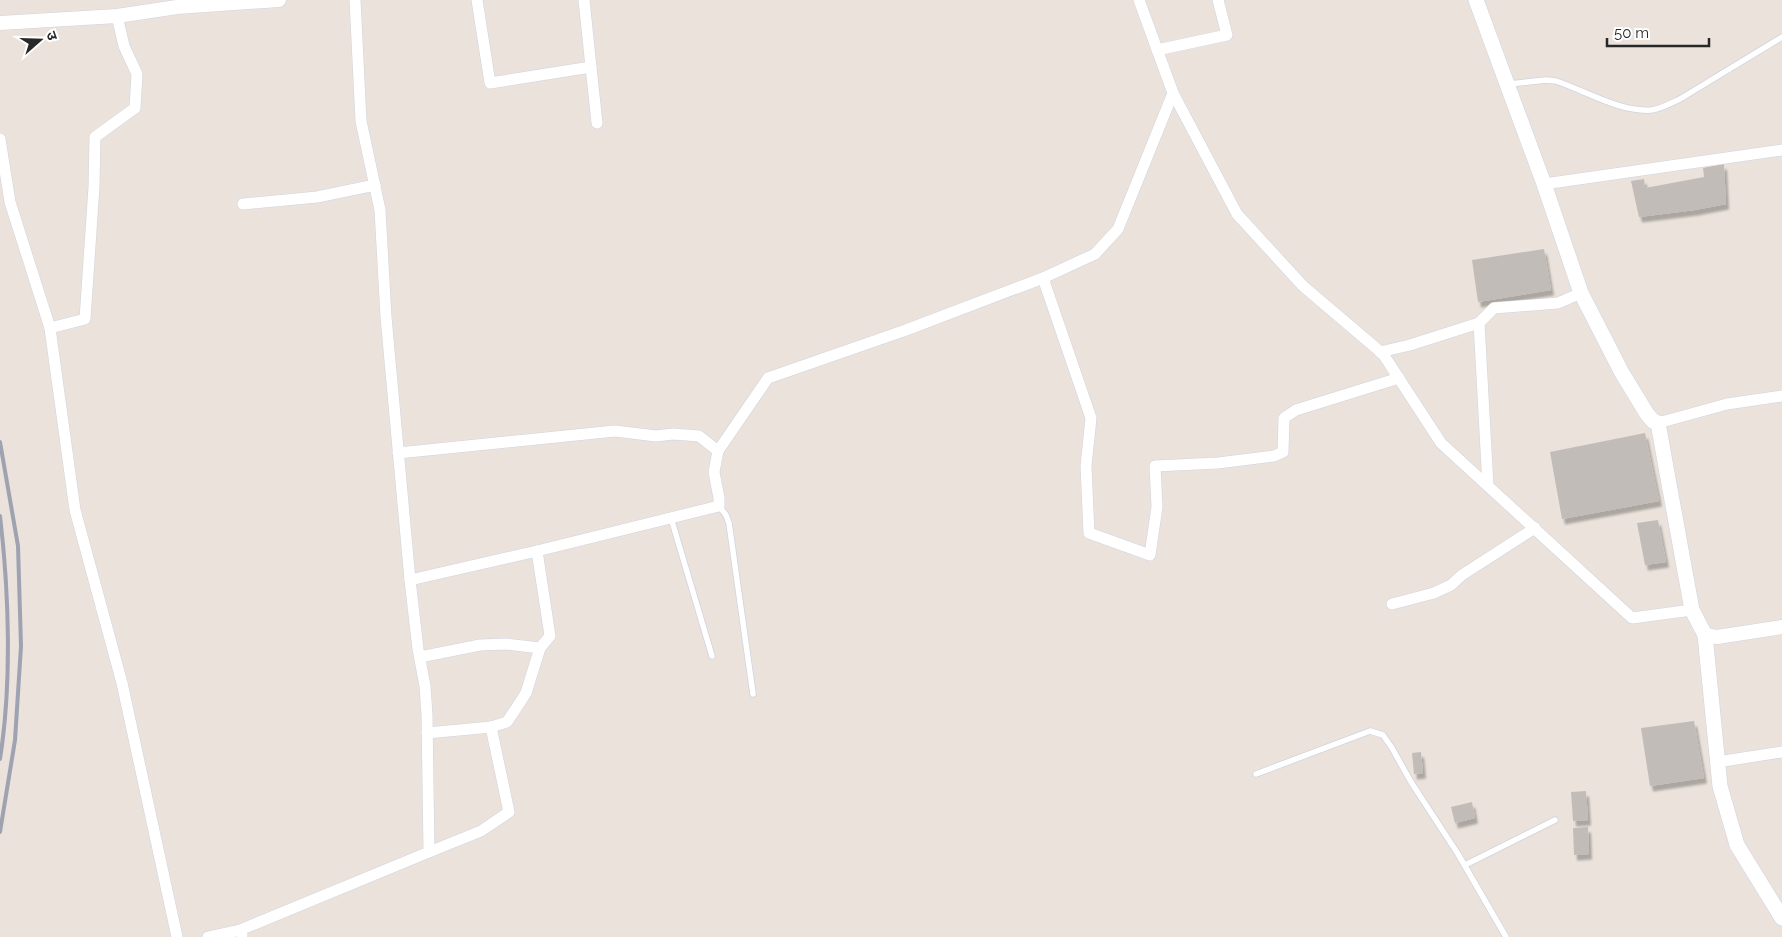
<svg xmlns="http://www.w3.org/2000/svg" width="1782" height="937" font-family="Raleway,'Noto Sans Devanagari',sans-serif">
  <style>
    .building { fill: #c2bcb8; filter: url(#shadow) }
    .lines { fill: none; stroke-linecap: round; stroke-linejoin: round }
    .service-casing { stroke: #d0d4e0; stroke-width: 7 }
    .minor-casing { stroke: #d0d4e0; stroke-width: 12 }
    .tertiary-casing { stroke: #d0d4e0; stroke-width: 15 }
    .secondary-casing { stroke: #d0d4e0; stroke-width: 16 }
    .service { stroke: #fff; stroke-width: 5.5 }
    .minor { stroke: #fff; stroke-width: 11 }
    .tertiary { stroke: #fff; stroke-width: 14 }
    .secondary { stroke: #fff; stroke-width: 15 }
    .rail { stroke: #9ea2b1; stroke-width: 4 }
  </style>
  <defs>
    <filter id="shadow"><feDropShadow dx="3" dy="5.5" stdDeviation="1" flood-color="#0004"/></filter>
  </defs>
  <rect width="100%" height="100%" fill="#eae2db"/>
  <!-- building -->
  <g class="building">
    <polygon points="1724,164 1726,204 1695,210 1639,217 1631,181 1644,179 1645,188 1704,177 1703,168"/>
    <polygon points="1544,249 1551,290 1478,302 1472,260"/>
    <polygon points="1645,433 1659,501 1562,519 1550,452"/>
    <polygon points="1658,520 1666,562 1645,565 1637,523"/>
    <polygon points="1694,721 1704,778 1650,786 1641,728"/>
    <polygon points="1421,752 1423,773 1414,774 1412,753"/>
    <polygon points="1586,791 1588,820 1573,821 1571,792"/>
    <polygon points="1472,802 1475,818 1455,823 1451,807"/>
    <polygon points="1588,827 1589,854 1574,855 1573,828"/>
  </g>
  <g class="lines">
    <!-- service casing -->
    <g class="service-casing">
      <g id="service">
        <path d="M1509,84L1546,80L1556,81C1586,91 1619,112 1651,110C1661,109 1671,103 1680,99L1782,37"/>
        <polyline points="719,506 726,515 729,523 753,694"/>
        <polyline points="671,518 712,656"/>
        <polyline points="1256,774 1370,731 1383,735 1392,748 1411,782 1458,854 1506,937"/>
        <polyline points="1465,865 1555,820"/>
      </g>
    </g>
    <!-- minor casing -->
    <g class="minor-casing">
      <g id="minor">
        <polyline points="477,0 490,83 591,67 584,0"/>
        <polyline points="1139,0 1173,93 1237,214 1303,286 1383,354 1441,443 1632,618 1692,610"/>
        <polyline points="1157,50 1227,35 1218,0"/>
        <polyline points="591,67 597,123"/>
        <polyline points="0,139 10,202 50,328 75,510 122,683 177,937"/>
        <polyline points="1544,184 1782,150"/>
        <polyline points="243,204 317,197 375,185"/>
        <polyline points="1043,278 1091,418 1086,466 1089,533 1150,555 1157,507 1155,466 1218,463 1274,456 1283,452 1284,418 1296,410 1399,378"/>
        <polyline points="1479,323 1488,486"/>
        <polyline points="50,328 85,319 94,187 95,137 135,108 137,74 124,46 117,16"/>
        <polyline points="1380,352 1410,345 1479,323 1494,308 1558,303 1581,293"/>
        <polyline points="1658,423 1727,404 1782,396"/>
        <polyline points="398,453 615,431 656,436 673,434 699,436 718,451"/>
        <polyline points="410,580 537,551 719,506 719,498 714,472 718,451 768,378 906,330 1043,278 1095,254 1118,229 1173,93"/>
        <polyline points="1392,604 1434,593 1451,585 1462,575 1535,528"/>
        <polyline points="420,657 480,645 506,644 540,648"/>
        <polyline points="491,727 507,722 517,707 526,693 540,648 550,636 537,551"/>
        <polyline points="427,733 491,727 509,812 481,831 429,852"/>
        <polyline points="1717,762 1782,752"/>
        <polyline points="240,930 429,852 427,715 425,686 418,649 410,580 386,317 380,210 361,121 355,0"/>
        <polyline points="208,937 240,930 242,935"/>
      </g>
    </g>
    <!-- tertiary casing -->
    <g class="tertiary-casing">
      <g id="tertiary">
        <polyline points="0,23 117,16 177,7 279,0"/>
        <polyline points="1705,635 1717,637 1782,627"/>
      </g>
    </g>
    <!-- secondary casing -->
    <g class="secondary-casing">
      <polyline id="secondary" points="1476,0 1544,184 1581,293 1622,373 1647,414 1653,421 1658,423 1692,610 1705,635 1720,786 1737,845 1782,918"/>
    </g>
    <!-- service -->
    <use href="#service" class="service"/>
    <!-- minor -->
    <use href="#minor" class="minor"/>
    <!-- tertiary -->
    <use href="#tertiary" class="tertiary"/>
    <!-- secondary -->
    <use href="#secondary" class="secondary"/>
    <!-- rail -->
    <g class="rail">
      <polyline points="0,442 18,546 21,646 15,740 0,832"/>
      <path d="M0,516C9,592 12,683 0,759"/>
    </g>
  </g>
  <!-- north arrow -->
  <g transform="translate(40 40) rotate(70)" stroke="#ffffff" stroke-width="4" paint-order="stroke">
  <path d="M0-4L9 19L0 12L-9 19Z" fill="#282828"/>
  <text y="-8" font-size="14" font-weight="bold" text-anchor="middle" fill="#282828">उ</text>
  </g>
  <!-- scale -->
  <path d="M1607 38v8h102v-8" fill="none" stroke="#282828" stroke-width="2.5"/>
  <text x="1614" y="38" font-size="15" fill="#282828" stroke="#ffffff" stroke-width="4" paint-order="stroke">50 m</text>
</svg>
